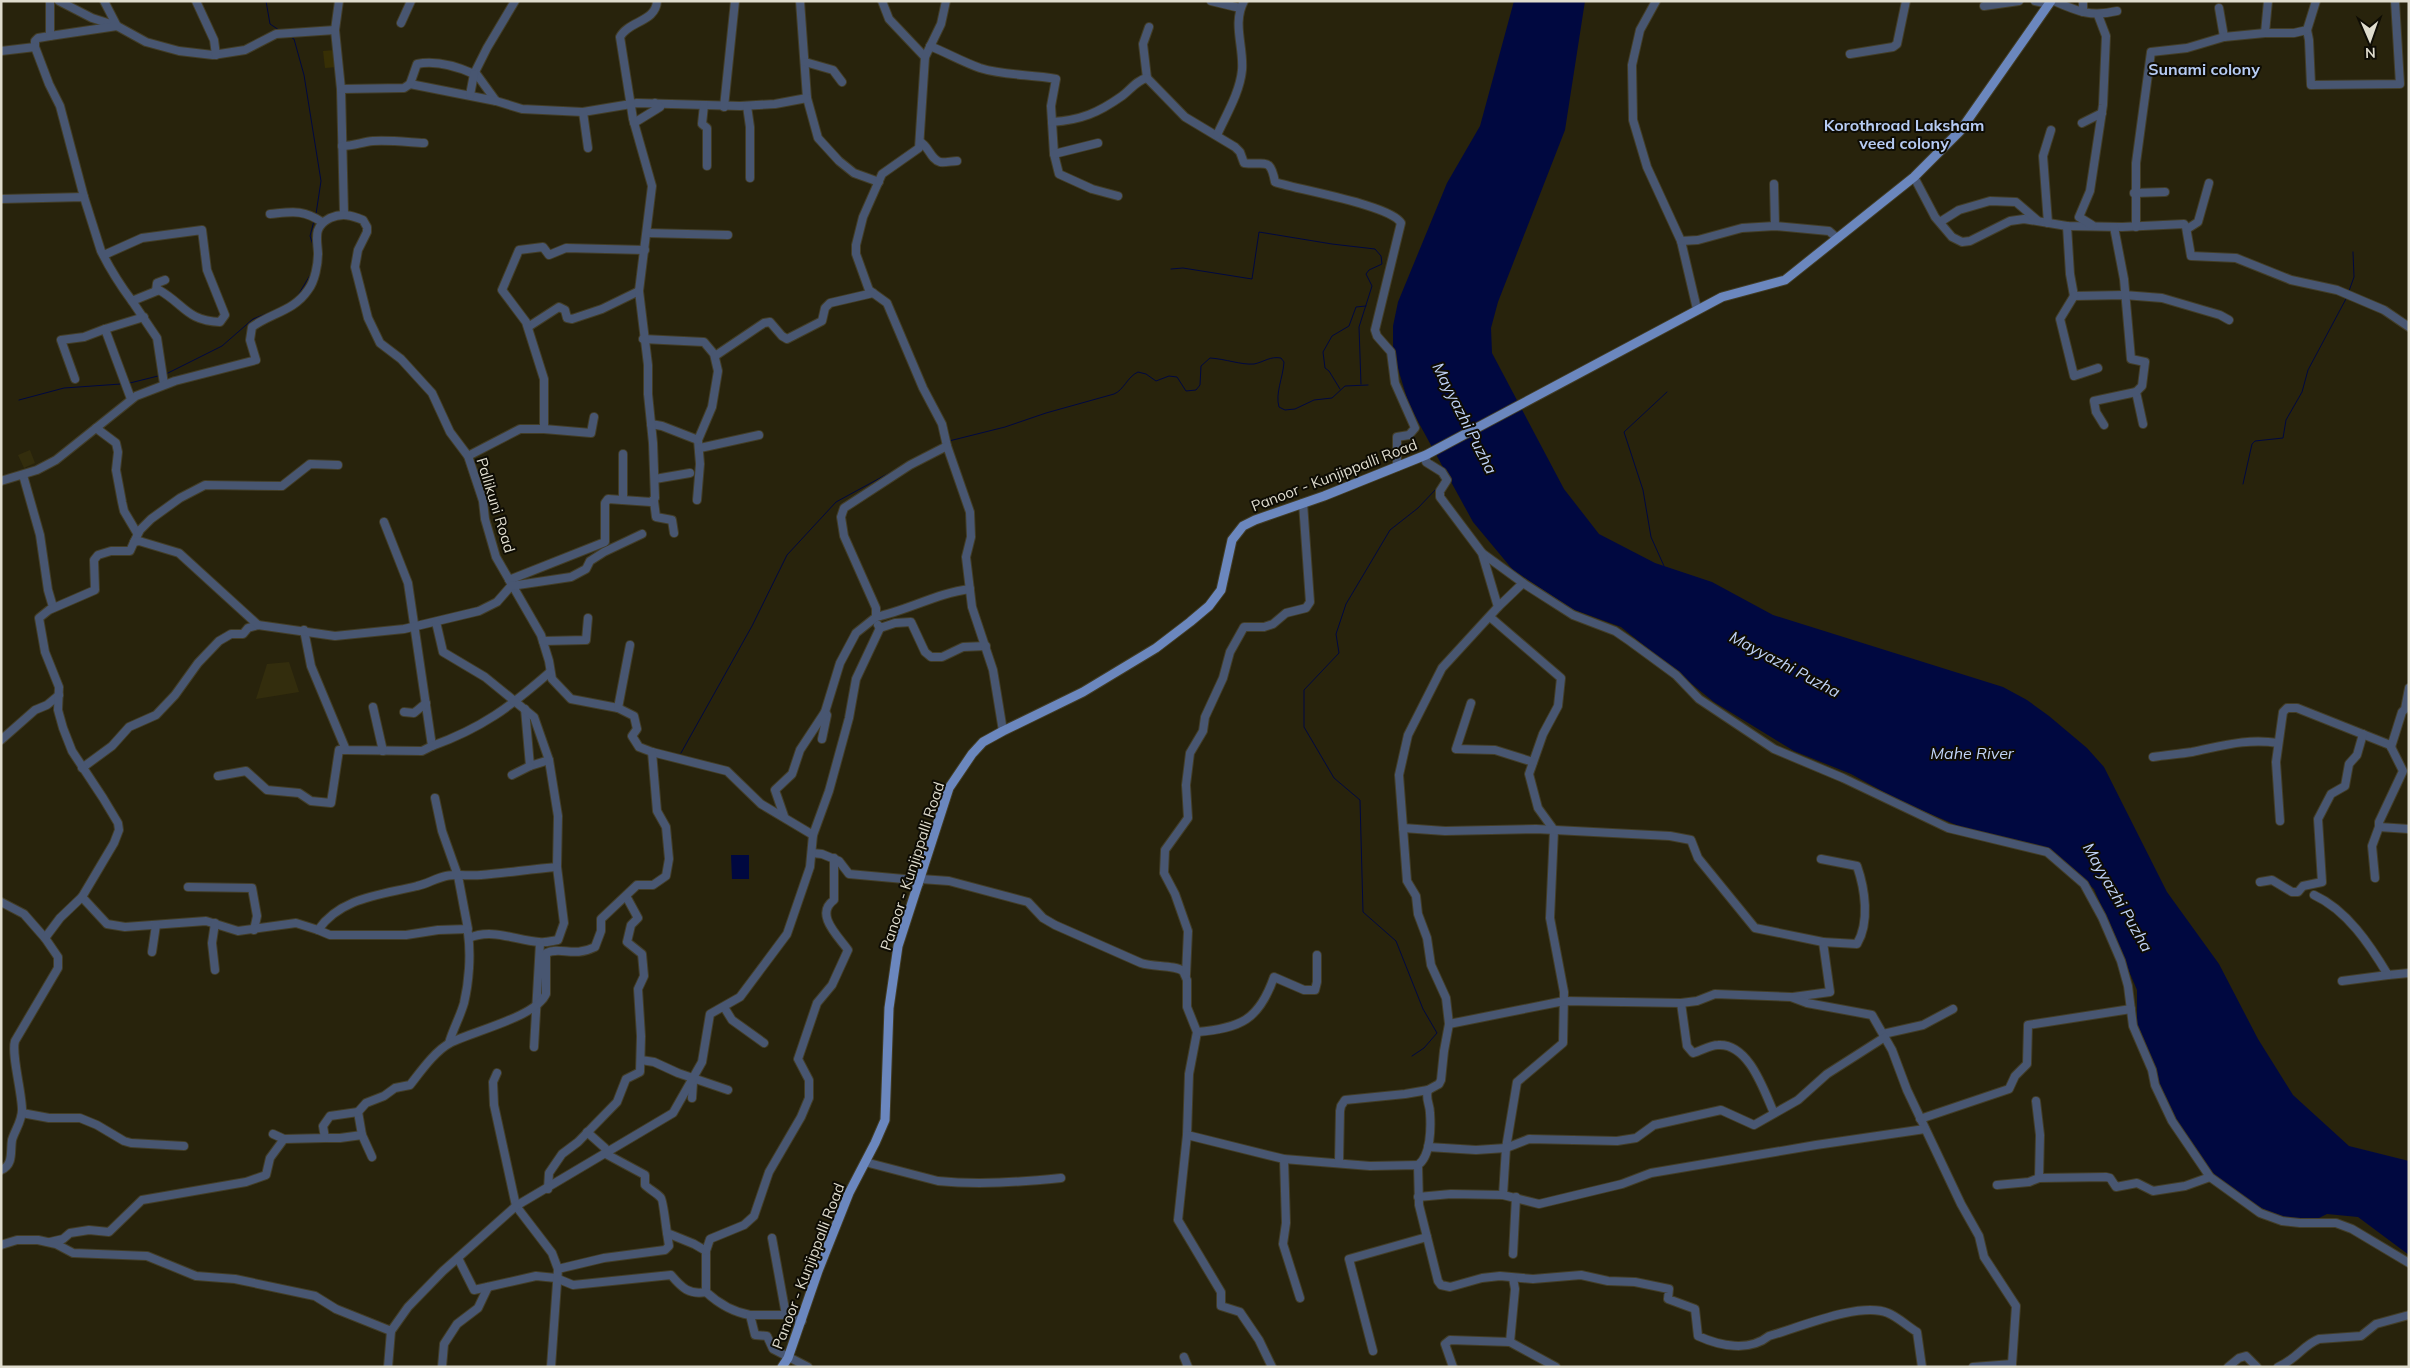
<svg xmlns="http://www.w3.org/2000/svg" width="2410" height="1368" font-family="Mulish,sans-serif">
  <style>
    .built { fill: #332d0d }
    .green { fill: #372f05 }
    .water { fill: #000840 }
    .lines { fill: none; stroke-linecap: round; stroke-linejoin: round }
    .stream { stroke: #000840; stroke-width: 1 }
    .minor-casing { stroke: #423d27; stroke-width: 10 }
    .major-casing { stroke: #423d27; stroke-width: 11 }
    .minor { stroke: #485671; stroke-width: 8 }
    .major { stroke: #6b87be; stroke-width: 9 }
    .labels { text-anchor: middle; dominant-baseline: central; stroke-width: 4; stroke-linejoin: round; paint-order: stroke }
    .street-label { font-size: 15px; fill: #dfdcce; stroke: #0e0c04 }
    .neighbourhood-label { font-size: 16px; font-weight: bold; fill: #b6cbf3; stroke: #0e0c04 }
    .water-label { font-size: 16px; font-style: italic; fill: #c0d3f7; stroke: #0e0c04 }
  </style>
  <rect width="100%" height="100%" fill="#28230c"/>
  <!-- built -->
  <g class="built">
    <polygon points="30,450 35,463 24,468 18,455"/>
    <polygon points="289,662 299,692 256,699 267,664"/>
  </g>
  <!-- green -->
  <polygon class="green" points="335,50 337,67 325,68 323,51"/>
  <!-- water -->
  <g class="water">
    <polygon points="1514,1 1585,1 1565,130 1498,302 1491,328 1492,353 1564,489 1599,534 1655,563 1712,582 1773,615 2003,687 2027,700 2049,716 2087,748 2104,767 2167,892 2219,964 2258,1039 2293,1095 2349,1146 2409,1161 2409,1255 2358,1217 2327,1214 2315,1220 2298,1222 2269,1212 2243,1198 2220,1183 2174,1121 2137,1028 2137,990 2094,889 2047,848 1968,830 1902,802 1851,774 1794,751 1714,702 1621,627 1572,609 1513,570 1473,522 1409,405 1393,352 1393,326 1398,302 1447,183 1480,126"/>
    <polygon points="731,855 749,855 749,879 732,879"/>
  </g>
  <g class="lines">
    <!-- stream -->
    <g class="stream">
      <polyline points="266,1 270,24 279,30"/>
      <polyline points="289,36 294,39 304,75 321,181 316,214"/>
      <polyline points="314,221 310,236 314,248"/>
      <polyline points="1171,269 1183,268 1252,279 1259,232 1332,244 1375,249 1381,256 1382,264 1369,270 1366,274 1372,286 1359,327 1361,384"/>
      <polyline points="2349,291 2354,277 2353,252"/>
      <polyline points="166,374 222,346 253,319 283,307 297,297 312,272"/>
      <polyline points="130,383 158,376"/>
      <polyline points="1340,389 1329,371 1325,368 1323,352 1332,336 1349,326 1356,307 1366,306"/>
      <polyline points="19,400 64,388 121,384"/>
      <path d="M949,441L1005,427L1046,413L1114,394C1124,390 1127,377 1138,372L1146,374L1156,381L1169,376L1177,377L1186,391L1196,390L1200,385L1201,366L1210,358C1226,359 1241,365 1254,364C1264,362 1270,356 1281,358L1284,362C1283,378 1275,393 1279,407L1285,410L1295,409L1314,400L1332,398L1345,386L1368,385"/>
      <polyline points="2243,484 2252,444 2255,441 2283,438 2286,420 2302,392 2308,370 2347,297"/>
      <polyline points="1664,566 1651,537 1643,490 1624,432 1667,392"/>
      <polyline points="681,753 752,626 787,555 836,502 904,465"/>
      <polyline points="1412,1056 1424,1048 1437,1033 1423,1009 1396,941 1363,912 1360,800 1334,778 1304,727 1304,690 1339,653 1336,634 1346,604 1390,530 1418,508 1437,488"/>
    </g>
    <!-- minor casing -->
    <g class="minor-casing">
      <g id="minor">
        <polyline points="50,1 50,36 38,38 35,41 35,47 49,84 60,106 84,197"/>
        <polyline points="59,1 92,18 117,26 146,42 179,51 213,55 245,50 276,34 335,30"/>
        <polyline points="196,1 214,40 216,55"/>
        <polyline points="339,1 335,30 341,89 344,214"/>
        <polyline points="800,1 807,98 818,138 839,161 854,173 879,182"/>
        <polyline points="882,1 889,19 925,57"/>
        <polyline points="946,1 941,24 925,57 919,148 882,174 863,217 856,245 856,254 869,290 887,303 923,388 942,424 947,446"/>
        <polyline points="1211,1 1240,8"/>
        <polyline points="1656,1 1640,30 1632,65 1633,120 1647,167 1681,241 1697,309"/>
        <polyline points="2035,1 2049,4"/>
        <path d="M2054,1C2079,12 2091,17 2117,11"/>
        <polyline points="1984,6 2019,1"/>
        <polyline points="2219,8 2224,37"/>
        <polyline points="2083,12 2083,1"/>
        <polyline points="401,23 411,1"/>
        <polyline points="2307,30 2309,40 2311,85 2400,84 2395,1"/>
        <polyline points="2265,33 2268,1"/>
        <polyline points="50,36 117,26 104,1"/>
        <path d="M930,46C947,53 963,62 980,68C1005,76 1031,74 1056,79L1051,106L1054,154L1059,174L1092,189L1118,196"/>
        <polyline points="1,51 35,47"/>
        <polyline points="1850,54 1893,47 1897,44 1906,1"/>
        <polyline points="805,62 833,70 842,82"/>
        <polyline points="475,72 496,101 522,109 583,112 637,103 740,106 775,104 807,98"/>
        <polyline points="1147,78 1143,44 1149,27"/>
        <polyline points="410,84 496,101"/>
        <path d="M341,89L404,88L410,84L417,64C437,60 456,66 474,74L487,48L515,1"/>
        <polyline points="470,95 474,74"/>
        <polyline points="704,105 702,124 707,128 707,166"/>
        <polyline points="747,106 750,127 750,178"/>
        <polyline points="724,107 735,1"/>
        <polyline points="583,112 588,148"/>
        <path d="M1052,122C1081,120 1098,113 1122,96C1130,90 1137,80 1147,78L1185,117L1235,147L1240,152L1244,163C1265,166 1270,156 1275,182C1298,190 1391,205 1401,223L1375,330L1377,336L1391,352L1395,383L1415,428L1409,435L1397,437V467"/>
        <polyline points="634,123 660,107 655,103"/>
        <polyline points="2082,123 2102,113"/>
        <path d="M1217,135C1226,115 1240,92 1242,70C1244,47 1232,23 1244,1"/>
        <path d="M920,142C929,146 930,159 940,162C944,163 952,161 957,161"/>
        <path d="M342,146C354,146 362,142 373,141C389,140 407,142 424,143"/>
        <polyline points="1054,154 1098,143"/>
        <polyline points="1914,177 1935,217 1952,237 1962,242 1970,241 2010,221 2024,219 2067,226 2122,227 2184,224 2186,227 2191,256 2236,258 2291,280 2337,290 2384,310 2409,327"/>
        <polyline points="1774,184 1775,226"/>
        <polyline points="2134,193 2165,192"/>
        <path d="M1,199L84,197L101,251C110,269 120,285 132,301L159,290C184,304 187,321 220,322L225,315L207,270L202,230L142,238L104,255"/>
        <path d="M270,214C292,212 302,209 322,222"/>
        <polyline points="1940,222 1959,210 1990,201 2016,202 2037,220"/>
        <polyline points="2048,223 2043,156 2051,130"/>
        <polyline points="2092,225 2079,217 2090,191 2103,105 2106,36 2098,15"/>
        <polyline points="2067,226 2070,274 2074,296 2124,295 2162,298 2220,315 2229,320"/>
        <polyline points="2114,227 2124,279 2131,359 2145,362 2142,386 2136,392 2143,424"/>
        <polyline points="2136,227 2136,163 2151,52 2187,48 2224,37 2265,33 2294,33 2307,30 2316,1"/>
        <polyline points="2187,229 2198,222 2209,183"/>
        <polyline points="647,233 728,235"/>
        <polyline points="1681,241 1698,240 1742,228 1775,226 1829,231 1837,238"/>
        <polyline points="156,291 157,283 165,280"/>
        <polyline points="2074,296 2060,319 2074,376 2098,368"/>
        <polyline points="132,301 157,338 164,384"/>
        <polyline points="528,327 559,307 565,310 567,318 572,319 602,309 639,291"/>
        <polyline points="105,329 144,317"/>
        <polyline points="643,339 704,342 714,354 718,371 712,407 698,440 700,464 697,500"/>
        <polyline points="715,356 764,323 770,322 782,336 787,339 822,321 825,308 830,303 873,293"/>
        <polyline points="75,379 61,340 84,337 105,329 131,399"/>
        <polyline points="651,424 662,426 698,440"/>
        <polyline points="2104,425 2096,412 2094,401 2136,392"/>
        <polyline points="96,428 116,443 118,452 116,470 122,502 124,511 137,533"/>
        <polyline points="544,429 544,379 526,322 502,290 519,250 543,247 549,255 566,248 645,250"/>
        <polyline points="700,448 759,435"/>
        <polyline points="468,456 520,429 544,429 591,433 594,417"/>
        <polyline points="23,475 40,535 48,590 53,607"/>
        <polyline points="655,479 690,473"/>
        <path d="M1,481L37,470L56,460L136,396L175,381L256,360L250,340L252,327C271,313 294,311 308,290C315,281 318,264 318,253C317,237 313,227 330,218C342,213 351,215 363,220L367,227V232L358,250L355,267L368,318L380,343L401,359L432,393L450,432L468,456L483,501L485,519L496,557L541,635L549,661L552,679L571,699L618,708L634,716L637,729L632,736L639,747L652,752L727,771L761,804L813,835"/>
        <polyline points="623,500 623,454"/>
        <polyline points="654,501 656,517 672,520 674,533"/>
        <polyline points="134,542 140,530 151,519 180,498 205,485 282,486 310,464 338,465"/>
        <polyline points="1482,553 1523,583"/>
        <path d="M509,580L605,542V503L608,499L651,502L655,498L653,443L648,394V365L639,291L652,186L633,119L620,37C628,21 656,22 657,1"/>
        <polyline points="1498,607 1523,583 1573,615 1615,631 1631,642 1676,675 1699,699 1774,749 1843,778 1948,828 2047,852 2084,884 2102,917 2121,961 2128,986 2133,1026 2152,1070 2155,1085 2172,1121 2210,1177 2260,1213 2282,1221 2300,1223 2336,1223 2352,1229 2409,1263"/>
        <path d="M876,617C909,610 937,593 970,589"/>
        <polyline points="1490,617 1561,678 1558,706 1543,734 1529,774 1538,808 1554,830 1550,918 1564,992 1563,1043 1517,1082 1506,1148 1503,1195"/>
        <polyline points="878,625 880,628 895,623 911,622 925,652 931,657 942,657 963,647 986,646"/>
        <polyline points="304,630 311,666 346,750 422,751 432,746 408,583 384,522"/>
        <polyline points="543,641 586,640 588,618"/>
        <polyline points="1471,703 1456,749 1495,750 1533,762"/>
        <polyline points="373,707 383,751"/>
        <polyline points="618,708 630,645"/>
        <polyline points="525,709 530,766 549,760"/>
        <polyline points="404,712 414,713 426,703"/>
        <polyline points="822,739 827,715 825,712"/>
        <polyline points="1,740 35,710 47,705 59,695"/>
        <path d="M432,746C482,728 510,707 550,672"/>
        <polyline points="2391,747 2402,712 2405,709 2409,688"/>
        <path d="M2153,757C2166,755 2179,754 2192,752C2222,746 2247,738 2278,743"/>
        <polyline points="82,768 112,746 129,727 156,715 175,695 198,663 219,641 231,634 243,634 248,628 258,625 335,636 404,629 479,611 497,602 511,586 571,577 586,569 590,561 604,552 642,534"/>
        <polyline points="512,775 530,766"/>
        <polyline points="218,776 246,771 267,790 299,793 311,801 331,803 339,750 346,750"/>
        <polyline points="784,816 775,790 792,774 800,750 825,712 840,663 856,633 876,617 876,608 844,536 841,517 844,508 910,465 947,446 970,512 971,537 966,557 972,607 993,670 1003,731"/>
        <polyline points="2280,821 2276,762 2283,712 2287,708 2297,708 2390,745 2403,771 2379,822 2379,827 2409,829"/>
        <polyline points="1403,828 1445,831 1536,829 1670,836 1691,840 1698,858 1755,928 1823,942 1830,992 1793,997"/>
        <polyline points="812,853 822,854 839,861 849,874 904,879 919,884"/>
        <path d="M1821,859L1857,866C1865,889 1870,922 1857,944L1823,942"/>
        <polyline points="2375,878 2372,846 2379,827"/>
        <path d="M921,879L949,881L1028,902L1043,918L1055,925L1141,963C1153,967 1175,965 1183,971L1187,980V1007L1197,1032L1189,1074L1187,1135L1284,1159L1370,1166L1418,1165L1419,1205L1438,1281L1441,1285L1450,1287L1482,1278L1500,1276L1533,1279L1581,1275L1608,1281L1635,1282L1669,1289L1668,1299L1695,1309L1698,1336C1720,1346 1749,1352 1769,1336C1798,1328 1860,1301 1888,1313C1898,1317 1907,1326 1917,1332L1922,1367"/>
        <polyline points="2260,882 2272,880 2292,892 2298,892 2303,886 2322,882 2318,819 2331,794 2345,786 2349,764 2357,755 2363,734"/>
        <polyline points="188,887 252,888 257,916 254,930"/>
        <path d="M2314,895C2347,910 2370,945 2388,975L2409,973"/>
        <path d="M82,897L107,924L125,927L206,921L238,931L296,923L318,930C341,897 382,895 417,886C427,884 436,878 446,876C457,874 469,876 481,875C506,873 532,869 557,867L558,816L549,760L534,717L485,677L443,652L436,622"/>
        <polyline points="1,902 24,914 45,938"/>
        <polyline points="215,923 212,943 215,970"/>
        <polyline points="318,930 330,935 406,935 438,930 468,929 458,876 442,831 435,798"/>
        <path d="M469,938C492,928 515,940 539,942C545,943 552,941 558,940L564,923L557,867"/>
        <polyline points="152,952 156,925"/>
        <polyline points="1186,975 1188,931 1175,894 1164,873 1165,850 1188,818 1186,785 1190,753 1203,731 1205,717 1223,678 1230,652 1244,627 1264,627 1273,624 1286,613 1306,608 1310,602 1303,503"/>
        <polyline points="2342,981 2388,975"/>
        <path d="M1681,1003L1687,1046L1693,1053C1701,1051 1710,1045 1718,1045C1749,1043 1764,1091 1774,1113"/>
        <polyline points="724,1007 732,1020 764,1043"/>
        <polyline points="1449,1024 1564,1001 1681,1003 1697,1001 1715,994 1791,997 1807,1003 1872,1015 1892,1050 1907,1090 1961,1204 1979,1236 1984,1257 2016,1306 2012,1364"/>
        <path d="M1197,1032C1241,1028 1259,1020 1274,977L1304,990H1315L1317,982V955"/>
        <polyline points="1883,1034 1923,1025 1953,1009"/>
        <path d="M449,1043C453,1029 460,1017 464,1003C469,982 471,955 468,933"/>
        <polyline points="534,1047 540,943"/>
        <polyline points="641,1060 654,1062 678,1073 728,1090"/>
        <polyline points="497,1073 493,1082 494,1105 516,1206 552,1253 558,1269"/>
        <polyline points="692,1098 693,1082"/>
        <polyline points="2036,1101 2040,1135 2039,1178"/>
        <polyline points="358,1112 362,1135 372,1157"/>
        <polyline points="22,1113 49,1118 80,1118 97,1125 124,1141 131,1143 184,1146"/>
        <polyline points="1920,1119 2009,1089 2015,1076 2027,1064 2028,1025 2131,1009"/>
        <path d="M587,1132L605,1148L606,1154L645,1175V1185C650,1190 657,1193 661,1198C663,1200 666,1227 667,1233L694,1244L706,1251V1292C719,1304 733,1312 750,1315L755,1335L767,1336L773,1349L808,1367"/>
        <polyline points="273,1134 284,1139"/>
        <polyline points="1187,1135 1178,1220 1221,1292 1221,1306 1240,1312 1259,1340 1272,1367"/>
        <polyline points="325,1138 340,1138 362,1135"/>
        <polyline points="1428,1147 1476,1150 1506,1148 1529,1139 1617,1141 1636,1138 1654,1125 1721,1110 1754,1125 1798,1100 1827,1074 1885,1037"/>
        <polyline points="1284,1159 1286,1223 1283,1244 1300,1298"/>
        <path d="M865,1162L938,1181C979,1185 1020,1182 1061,1178"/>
        <polyline points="1339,1162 1340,1111 1341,1106 1345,1100 1405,1094 1428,1090"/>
        <path d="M1418,1165C1431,1156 1431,1127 1430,1113C1430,1104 1425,1099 1428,1090L1439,1084L1441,1080L1444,1051L1449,1024L1446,998L1431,965L1427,938L1418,914L1416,896L1407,881L1399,775L1408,735L1442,668L1498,607L1482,553L1440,497V491L1447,480L1442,472L1426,462V455"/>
        <path d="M1,1170C14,1165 10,1151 12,1140C15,1130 22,1121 22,1110C22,1092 11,1054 15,1041L58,968V957L45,938L60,918L82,897L114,843L119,830L118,823L103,798L72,751L63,728L58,710L59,687L45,652L39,618L49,610L95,590L94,560L98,555L111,551H130L134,542L139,541L179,553L258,625"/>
        <polyline points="1997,1185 2029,1182 2039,1178 2106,1177 2110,1178 2116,1187 2137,1183 2153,1191 2185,1186 2210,1177"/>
        <polyline points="548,1189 549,1173 562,1154 578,1142 617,1102 626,1079 640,1072 641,1036 638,989 644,976 642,954 627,942 631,925 638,918 626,896"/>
        <polyline points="1418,1197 1451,1194 1503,1195 1539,1204 1622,1184 1651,1173 1816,1145 1925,1129"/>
        <polyline points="772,1238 786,1315"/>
        <path d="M50,1242L63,1239L70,1233L89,1230L109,1232L142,1200L246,1182L266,1175L270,1158L284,1139L325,1138L323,1126L330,1116L358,1112L366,1103L384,1096L395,1088L410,1085C421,1071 435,1051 450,1043C473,1031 536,1017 546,994V953C561,946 573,958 595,947L601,931V919L637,885H653L666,876L669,859L666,827L657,811L652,752"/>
        <polyline points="1,1245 17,1240 38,1240 56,1244 73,1253 147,1256 196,1276 235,1279 315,1296 336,1309 391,1331 408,1307 443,1271 516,1206 673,1113 702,1062 710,1014 740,997 787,934 810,867 813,835 829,791 849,718 856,679 880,628"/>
        <path d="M706,1251L710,1239L744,1225L754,1216L769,1172L801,1117L809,1098V1080L798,1059L817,1003L832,985L848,950C838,936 814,914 834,900V858"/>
        <polyline points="1513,1254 1516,1197"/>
        <path d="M458,1258L474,1290L536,1276L556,1278L573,1285L671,1275C682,1288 689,1295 706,1292"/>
        <polyline points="750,1315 786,1315 802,1321"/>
        <polyline points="1510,1342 1515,1289 1513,1278"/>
        <polyline points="1373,1351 1349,1259 1427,1237"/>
        <polyline points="1184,1357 1188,1367"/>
        <polyline points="388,1367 391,1331"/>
        <polyline points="442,1367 444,1344 457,1324 478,1308 488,1287"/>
        <polyline points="551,1367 558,1269 604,1258 665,1250 669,1246 667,1233"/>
        <polyline points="1453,1367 1445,1344 1450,1340 1510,1342 1556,1367"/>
        <polyline points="1973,1367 2012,1364 2012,1367"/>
        <polyline points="2228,1367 2239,1358 2246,1356 2257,1367"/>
        <path d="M2278,1367C2297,1359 2303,1345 2319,1339L2361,1336L2376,1324L2409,1315"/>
      </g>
    </g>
    <!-- major casing -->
    <g class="major-casing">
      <polyline id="major" points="782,1367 788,1358 818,1271 849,1193 875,1143 885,1120 889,1008 898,946 949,788 972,754 983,742 1003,731 1083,692 1156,648 1190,622 1209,606 1221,590 1232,540 1243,526 1255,520 1324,496 1426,455 1722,297 1785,280 1914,177 1960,131 2051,1"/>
    </g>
    <!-- minor -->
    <use href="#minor" class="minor"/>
    <!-- major -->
    <use href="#major" class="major"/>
  </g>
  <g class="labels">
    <!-- street labels -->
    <g class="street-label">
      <text transform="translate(1334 475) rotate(-21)">Panoor - Kunjippalli Road</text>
      <text transform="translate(496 505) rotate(73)">Pallikuni Road</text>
      <text transform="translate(912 866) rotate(-72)">Panoor - Kunjippalli Road</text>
      <text transform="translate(808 1266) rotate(-69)">Panoor - Kunjippalli Road</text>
    </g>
    <!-- neighbourhood labels -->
    <g class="neighbourhood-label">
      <text x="2204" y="69">Sunami colony</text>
      <text x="1904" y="125">Korothroad Laksham<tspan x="1904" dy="18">veed colony</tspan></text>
    </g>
    <!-- water labels -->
    <g class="water-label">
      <text transform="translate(1465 418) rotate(63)">Mayyazhi Puzha</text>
      <text transform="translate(1785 664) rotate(28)">Mayyazhi Puzha</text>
      <text x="1972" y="753">Mahe River</text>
      <text transform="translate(2118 897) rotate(60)">Mayyazhi Puzha</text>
    </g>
  </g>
  <!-- border -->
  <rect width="2410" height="1368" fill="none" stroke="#dfdcce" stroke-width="5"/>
  <!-- north arrow -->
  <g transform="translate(2370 40) rotate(178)" stroke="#0e0c04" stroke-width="4" paint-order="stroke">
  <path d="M0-4L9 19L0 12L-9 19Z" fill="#dfdcce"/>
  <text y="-8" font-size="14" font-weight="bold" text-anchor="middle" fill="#dfdcce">N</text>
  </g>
</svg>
